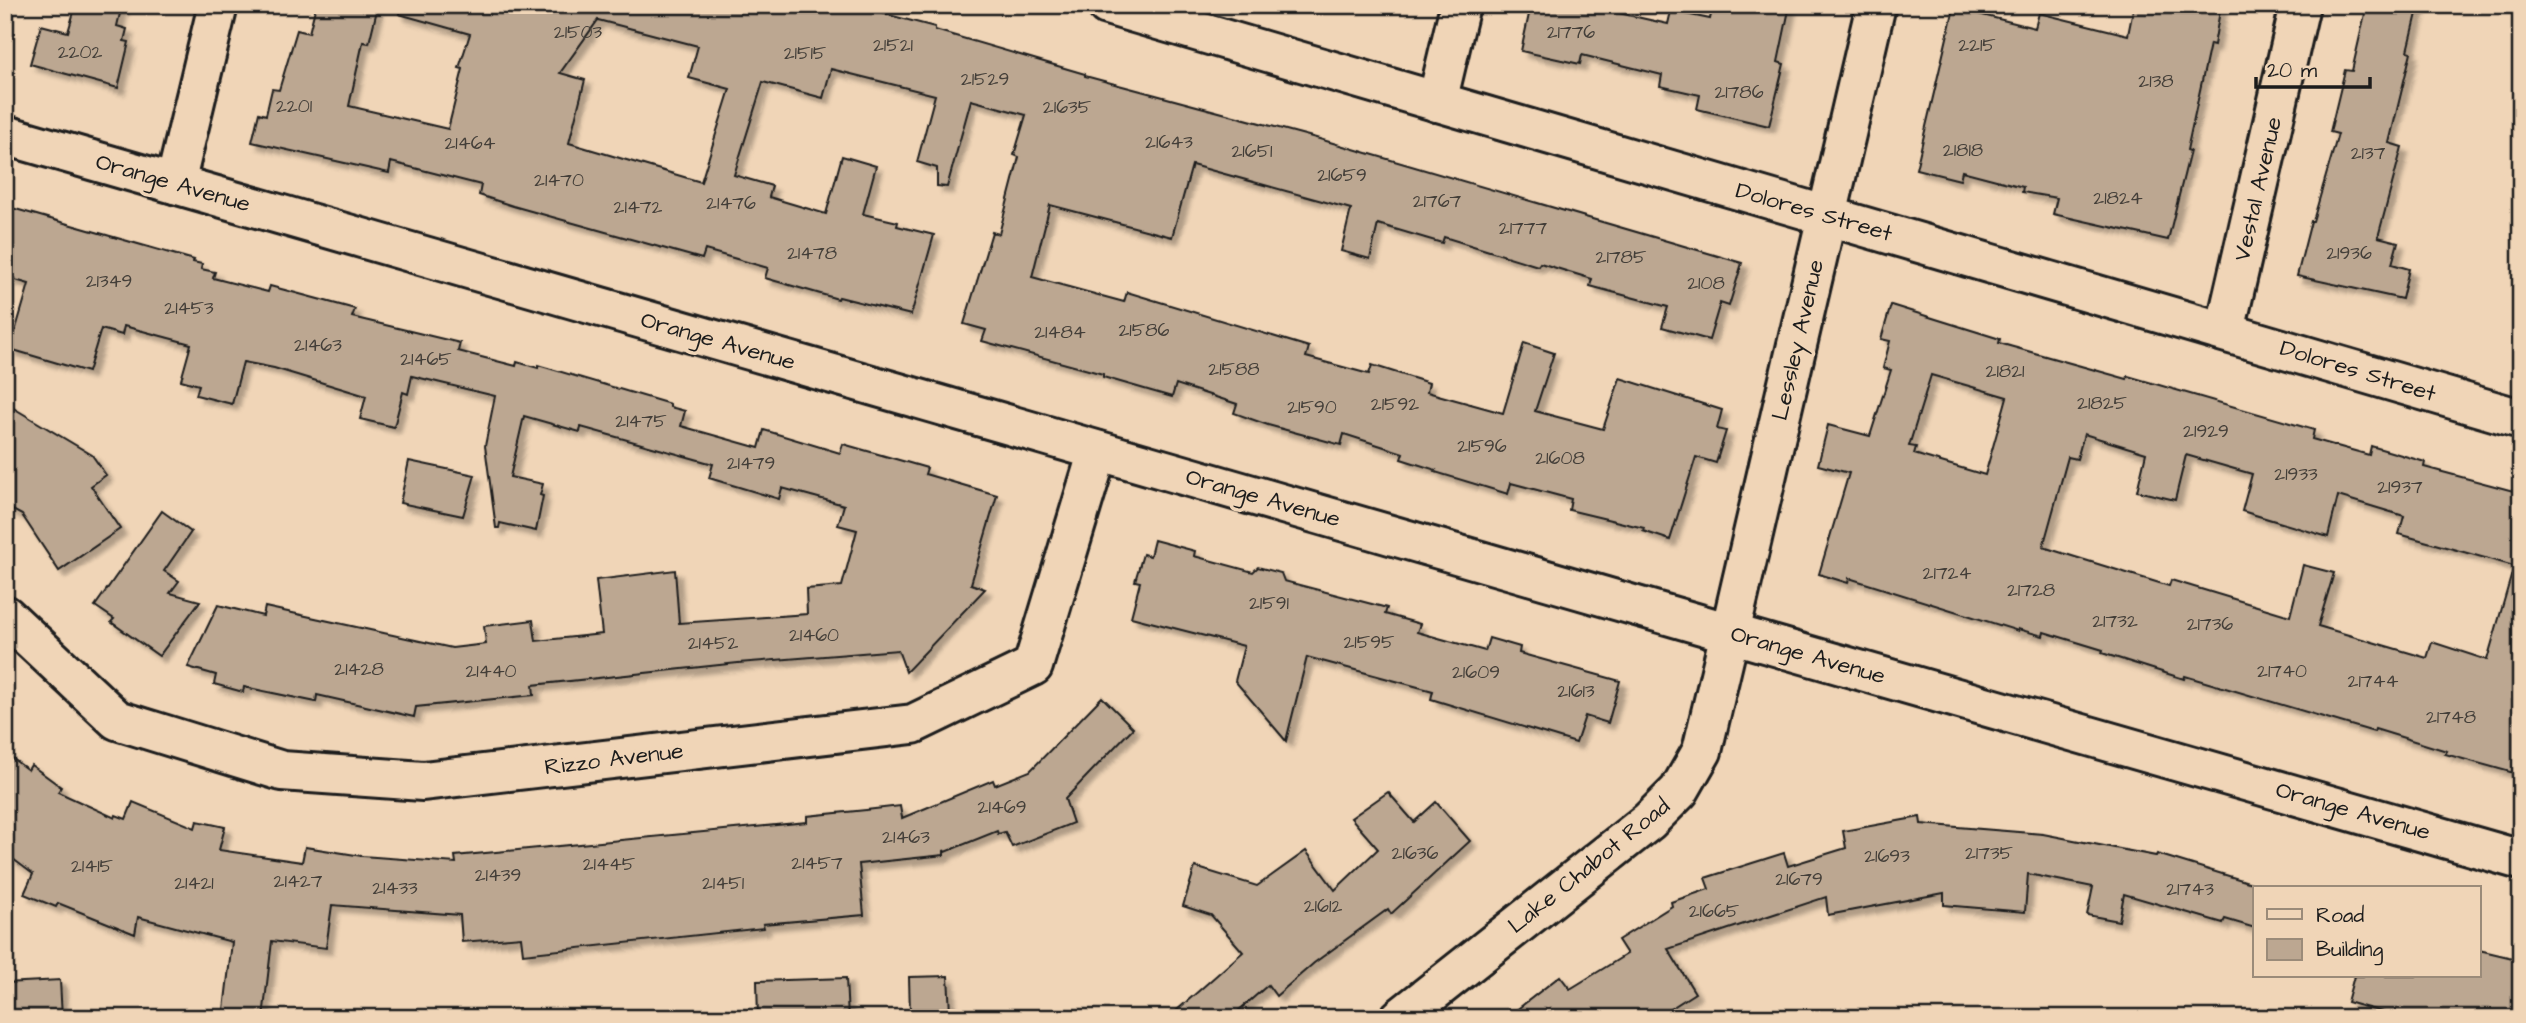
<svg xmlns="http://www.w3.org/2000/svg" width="2526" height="1023" font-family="'Architects Daughter',sans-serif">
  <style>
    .building { fill: #bca791; stroke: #1c1c1c; stroke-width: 2; fill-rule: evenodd; filter: url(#shadow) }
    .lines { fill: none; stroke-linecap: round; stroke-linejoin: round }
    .street-casing { stroke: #1c1c1c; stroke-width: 44 }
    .secondary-casing { stroke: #1c1c1c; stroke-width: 44 }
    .street { stroke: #f0d5b7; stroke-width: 38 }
    .secondary { stroke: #f0d5b7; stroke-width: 38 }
    .labels { text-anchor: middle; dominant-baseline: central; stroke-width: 7; stroke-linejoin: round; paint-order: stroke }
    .number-label { font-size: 19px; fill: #443f39 }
    .street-label { font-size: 23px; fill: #1c1c1c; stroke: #f0d5b7 }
  </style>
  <defs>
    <filter id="shadow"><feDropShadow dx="6" dy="6" stdDeviation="2" flood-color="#0004"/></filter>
  </defs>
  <rect width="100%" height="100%" fill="#f0d5b7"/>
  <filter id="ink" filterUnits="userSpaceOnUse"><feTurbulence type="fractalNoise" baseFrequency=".0143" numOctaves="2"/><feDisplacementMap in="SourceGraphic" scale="14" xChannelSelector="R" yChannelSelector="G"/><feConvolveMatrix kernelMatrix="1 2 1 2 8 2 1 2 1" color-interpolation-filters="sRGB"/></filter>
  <g filter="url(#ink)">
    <!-- building -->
    <g class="building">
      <polygon points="76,5 122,5 117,26 127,29 124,41 129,42 118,88 30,64 41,25 68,32"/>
      <path d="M316,5H354L377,10L369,43L363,42L349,106L448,129L463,69L459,68L470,34L399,14L400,5H851L935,27V30L1085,74V76L1316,138L1742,263L1729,306L1720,303L1709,340L1662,327L1668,307L1590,286L1592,279L1540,263L1538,266L1444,237L1442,243L1378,224L1370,259L1341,251L1351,209L1192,165L1172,237L1050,205L1032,277L1124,302L1127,292L1309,347L1306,357L1369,374L1372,365L1429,383L1427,392L1503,413L1524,343L1554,353L1535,411L1603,429L1620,378L1722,410L1717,429L1726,431L1716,463L1696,457L1670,540L1643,531L1644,528L1569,510L1571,499L1511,483L1508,494L1435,472L1436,470L1401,459L1403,453L1344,434L1341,445L1268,425L1234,413L1237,404L1176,384L1172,397L1103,377V374L982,341L986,330L964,324L992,232L999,234L1019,157L1014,155L1026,115L971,100L947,187L937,186V168L917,162L935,95L831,69L823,98L763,82L734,175L772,186L769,197L826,214L842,156L876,166L863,214L898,222L897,226L934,235L911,315L839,297L838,299L765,278L768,268L705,250L702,259L513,206L479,195L481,185L391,162L389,173L252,142L259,113L266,115L272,89L279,90L297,30L309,33ZM598,20L698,46L689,78L730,89L701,182L569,143L585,80L560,73Z"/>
      <polygon points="1531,5 1583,5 1668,24 1671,11 1710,19 1713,5 1790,5 1778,62 1784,64 1769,126 1697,109 1700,95 1660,86 1662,75 1582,55 1580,64 1521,51"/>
      <polygon points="2134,5 2221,5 2214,45 2210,44 2187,150 2190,151 2168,240 2053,214 2057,198 2022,192 2023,187 1962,171 1960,180 1916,169 1954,8 2035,28 2039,13 2128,35"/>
      <polygon points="2367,5 2419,5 2408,51 2411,52 2389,143 2402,147 2378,237 2398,242 2392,264 2409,269 2402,299 2297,276 2311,221 2313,221 2338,134 2330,132 2345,70 2352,71"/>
      <polygon points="5,206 194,260 193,262 202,264 201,269 215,272 213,278 268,292 270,286 355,309 352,317 460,343 458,351 516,366 517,362 538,368 538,365 670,404 670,407 685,411 681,426 759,448 764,430 840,453 843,444 927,468 925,474 997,495 971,584 985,589 906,672 898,650 738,663 533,685 534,695 416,707 414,717 317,695 316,702 244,687 243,692 214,684 216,675 188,667 218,605 263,616 265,607 452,648 486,644 484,626 533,620 536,641 602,634 596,580 675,570 679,623 807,614 806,589 842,586 857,530 838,525 844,505 782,488 779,499 709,478 713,464 581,427 580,432 524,416 510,477 543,484 540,495 543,496 536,531 500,523 499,528 496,528 485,446 495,396 412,376 408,394 403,392 394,427 360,419 366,396 274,368 243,362 232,404 196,395 199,385 181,380 191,344 124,326 122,335 101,329 88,372 10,349 29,284 5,277"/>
      <path d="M1891,305L2000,339L1999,343L2127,379L2128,376L2314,430L2312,439L2369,455L2371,446L2425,462L2424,467L2521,493V568L2399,534L2404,516L2338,496L2328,537L2242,511L2252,474L2186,455L2175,500L2137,491L2146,453L2084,434L2077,459L2068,457L2043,547L2169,586L2171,580L2290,616L2303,565L2334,573L2318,626L2427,658L2432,642L2487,660L2512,573L2521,574V775L2445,754L2447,751L2375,729L2374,732L2185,676L2184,679L2102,653L2103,650L2044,632L2043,636L2018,629V631L1849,578L1848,583L1819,574L1849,473L1818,465L1828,425L1870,436L1891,370L1883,368L1890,341L1881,339ZM1931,375L2007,397L1985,475L1914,454L1916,447L1909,446Z"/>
      <polygon points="5,403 92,455 106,475 91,486 120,529 59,571 22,515 5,506"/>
      <polygon points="409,461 475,475 463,516 400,503"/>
      <polygon points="162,511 191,532 164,571 179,581 170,593 200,601 159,656 111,622 114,619 95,606"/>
      <polygon points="1154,540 1195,551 1194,556 1253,572 1258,567 1281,573 1284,581 1387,608 1385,614 1420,624 1417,632 1485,651 1489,638 1520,647 1519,653 1620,681 1608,723 1585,716 1576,743 1431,699 1433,691 1307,657 1286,741 1235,681 1244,646 1131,617 1140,582 1135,581 1143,554 1150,556"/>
      <polygon points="1102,697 1133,728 1065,799 1073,823 1012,847 1005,832 998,834 997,831 945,852 944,850 944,855 859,864 864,915 763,924 764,928 523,954 521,937 462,942 460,915 332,905 326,948 272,941 263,1018 223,1018 232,942 138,917 135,934 58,903 56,907 24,894 33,874 5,853 5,753 28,770 31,765 61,787 58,792 115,818 116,815 126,819 133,802 195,828 197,821 225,827 219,850 302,862 305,847 362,856 456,863 455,856 807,822 807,816 866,810 900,806 902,818 993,780 995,785 1030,771"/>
      <polygon points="1388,792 1414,822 1436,802 1470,841 1391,914 1388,909 1314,963 1276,996 1268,985 1230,1018 1168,1018 1243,952 1211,915 1183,906 1195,867 1257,886 1306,851 1335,890 1378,849 1351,818"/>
      <polygon points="1920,817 1921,824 2043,834 2156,856 2157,854 2255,884 2255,928 2225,919 2223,923 2124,894 2119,921 2087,915 2093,887 2028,874 2025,912 1944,905 1944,893 1828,915 1826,897 1668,949 1695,993 1656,1018 1506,1018 1560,976 1570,989 1627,954 1618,940 1672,906 1671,902 1709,889 1705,878 1784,853 1788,866 1846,848 1843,831"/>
      <polygon points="2479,950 2521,960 2521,1018 2403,1018 2347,1002 2354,976 2479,976"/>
      <polygon points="948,976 950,1012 910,1013 909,977"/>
      <polygon points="846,978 848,1018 758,1018 757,981"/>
      <polygon points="60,980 62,1018 5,1018 5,983"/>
    </g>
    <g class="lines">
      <!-- street casing -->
      <g class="street-casing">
        <g id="street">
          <polyline points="1107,5 2521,419"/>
          <polyline points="1437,102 1460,5"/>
          <polyline points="5,135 1730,633 1876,5"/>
          <polyline points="175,184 218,5"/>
          <polyline points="2225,331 2300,5"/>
          <polyline points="5,615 117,720 282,771 423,781 913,724 1033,666 1098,451"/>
        </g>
      </g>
      <!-- secondary casing -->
      <g class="secondary-casing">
        <polyline id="secondary" points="1400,1018 1649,821 1679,791 1702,751 1730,633 2521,860"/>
      </g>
      <!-- street -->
      <use href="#street" class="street"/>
      <!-- secondary -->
      <use href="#secondary" class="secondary"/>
    </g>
  </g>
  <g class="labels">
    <!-- number labels -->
    <g class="number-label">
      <text x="578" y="32">21503</text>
      <text x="1571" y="32">21776</text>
      <text x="893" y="45">21521</text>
      <text x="1977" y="45">2215</text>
      <text x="80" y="52">2202</text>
      <text x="805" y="53">21515</text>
      <text x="985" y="79">21529</text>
      <text x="2156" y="81">2138</text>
      <text x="1739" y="92">21786</text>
      <text x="294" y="106">2201</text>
      <text x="1067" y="107">21635</text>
      <text x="1169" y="142">21643</text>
      <text x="470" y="143">21464</text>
      <text x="1963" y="150">21818</text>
      <text x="1252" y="151">21651</text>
      <text x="2368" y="153">2137</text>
      <text x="1342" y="175">21659</text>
      <text x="559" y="180">21470</text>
      <text x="2118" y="198">21824</text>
      <text x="1437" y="201">21767</text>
      <text x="731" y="203">21476</text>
      <text x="638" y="207">21472</text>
      <text x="1523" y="228">21777</text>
      <text x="812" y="253">21478</text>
      <text x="2349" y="253">21936</text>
      <text x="1621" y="257">21785</text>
      <text x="109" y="281">21349</text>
      <text x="1706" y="283">2108</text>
      <text x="189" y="308">21453</text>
      <text x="1144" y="330">21586</text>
      <text x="1060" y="332">21484</text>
      <text x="318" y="345">21463</text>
      <text x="426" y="359">21465</text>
      <text x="1234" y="369">21588</text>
      <text x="2005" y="371">21821</text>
      <text x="2102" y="403">21825</text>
      <text x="1395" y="404">21592</text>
      <text x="1312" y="407">21590</text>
      <text x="641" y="421">21475</text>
      <text x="2206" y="431">21929</text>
      <text x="1482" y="446">21596</text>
      <text x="1560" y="458">21608</text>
      <text x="751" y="463">21479</text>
      <text x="2296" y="474">21933</text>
      <text x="2400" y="487">21937</text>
      <text x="1947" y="573">21724</text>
      <text x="2031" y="590">21728</text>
      <text x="1269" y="603">21591</text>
      <text x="2115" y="621">21732</text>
      <text x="2210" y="624">21736</text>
      <text x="814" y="635">21460</text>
      <text x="1369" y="642">21595</text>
      <text x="713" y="643">21452</text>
      <text x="359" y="669">21428</text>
      <text x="491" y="671">21440</text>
      <text x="2282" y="671">21740</text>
      <text x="1476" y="672">21609</text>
      <text x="2373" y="681">21744</text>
      <text x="1576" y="691">21613</text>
      <text x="2451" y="717">21748</text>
      <text x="1002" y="807">21469</text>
      <text x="906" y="837">21463</text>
      <text x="1415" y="853">21636</text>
      <text x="1989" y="853">21735</text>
      <text x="1887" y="856">21693</text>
      <text x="817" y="863">21457</text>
      <text x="609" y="864">21445</text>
      <text x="92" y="866">21415</text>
      <text x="498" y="875">21439</text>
      <text x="1799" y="879">21679</text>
      <text x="298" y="881">21427</text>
      <text x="194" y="883">21421</text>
      <text x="723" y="883">21451</text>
      <text x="395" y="888">21433</text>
      <text x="2190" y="889">21743</text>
      <text x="1323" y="906">21612</text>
      <text x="1714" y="911">21665</text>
    </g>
    <!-- street labels -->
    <g class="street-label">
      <text transform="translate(173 183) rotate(16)">Orange Avenue</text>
      <text transform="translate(2258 189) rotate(-77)">Vestal Avenue</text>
      <text transform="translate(1814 212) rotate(16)">Dolores Street</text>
      <text transform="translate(1798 340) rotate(-77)">Lessley Avenue</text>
      <text transform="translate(718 341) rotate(16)">Orange Avenue</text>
      <text transform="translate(2358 371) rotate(17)">Dolores Street</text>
      <text transform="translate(1263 498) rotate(16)">Orange Avenue</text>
      <text transform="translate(1808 655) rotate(16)">Orange Avenue</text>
      <text transform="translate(614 759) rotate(-7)">Rizzo Avenue</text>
      <text transform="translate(2353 811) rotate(16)">Orange Avenue</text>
      <text transform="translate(1589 866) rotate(-39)">Lake Chabot Road</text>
    </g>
  </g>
  <!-- margin -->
  <rect width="2526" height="1023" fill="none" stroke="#f0d5b7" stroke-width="28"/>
  <rect x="14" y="14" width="2498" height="995" fill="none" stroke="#1c1c1c" stroke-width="2.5" filter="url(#ink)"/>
  <!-- legend -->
  <rect x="2253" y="886" width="228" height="91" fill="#f0d5b7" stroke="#9b8b79" stroke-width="2"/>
  <rect x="2267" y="909" width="35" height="10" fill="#f0d5b7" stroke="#9b8b79" stroke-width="2"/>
  <text x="2316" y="922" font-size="21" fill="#1c1c1c">Road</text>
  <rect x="2267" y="939" width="35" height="21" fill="#bca791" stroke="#9b8b79" stroke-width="2"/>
  <text x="2316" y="956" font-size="21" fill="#1c1c1c">Building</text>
  <!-- scale -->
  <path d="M2256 77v10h114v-10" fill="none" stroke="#1c1c1c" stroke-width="3.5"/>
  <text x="2267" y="77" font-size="21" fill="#1c1c1c" stroke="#f0d5b7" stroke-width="5" paint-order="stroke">20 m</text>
</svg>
